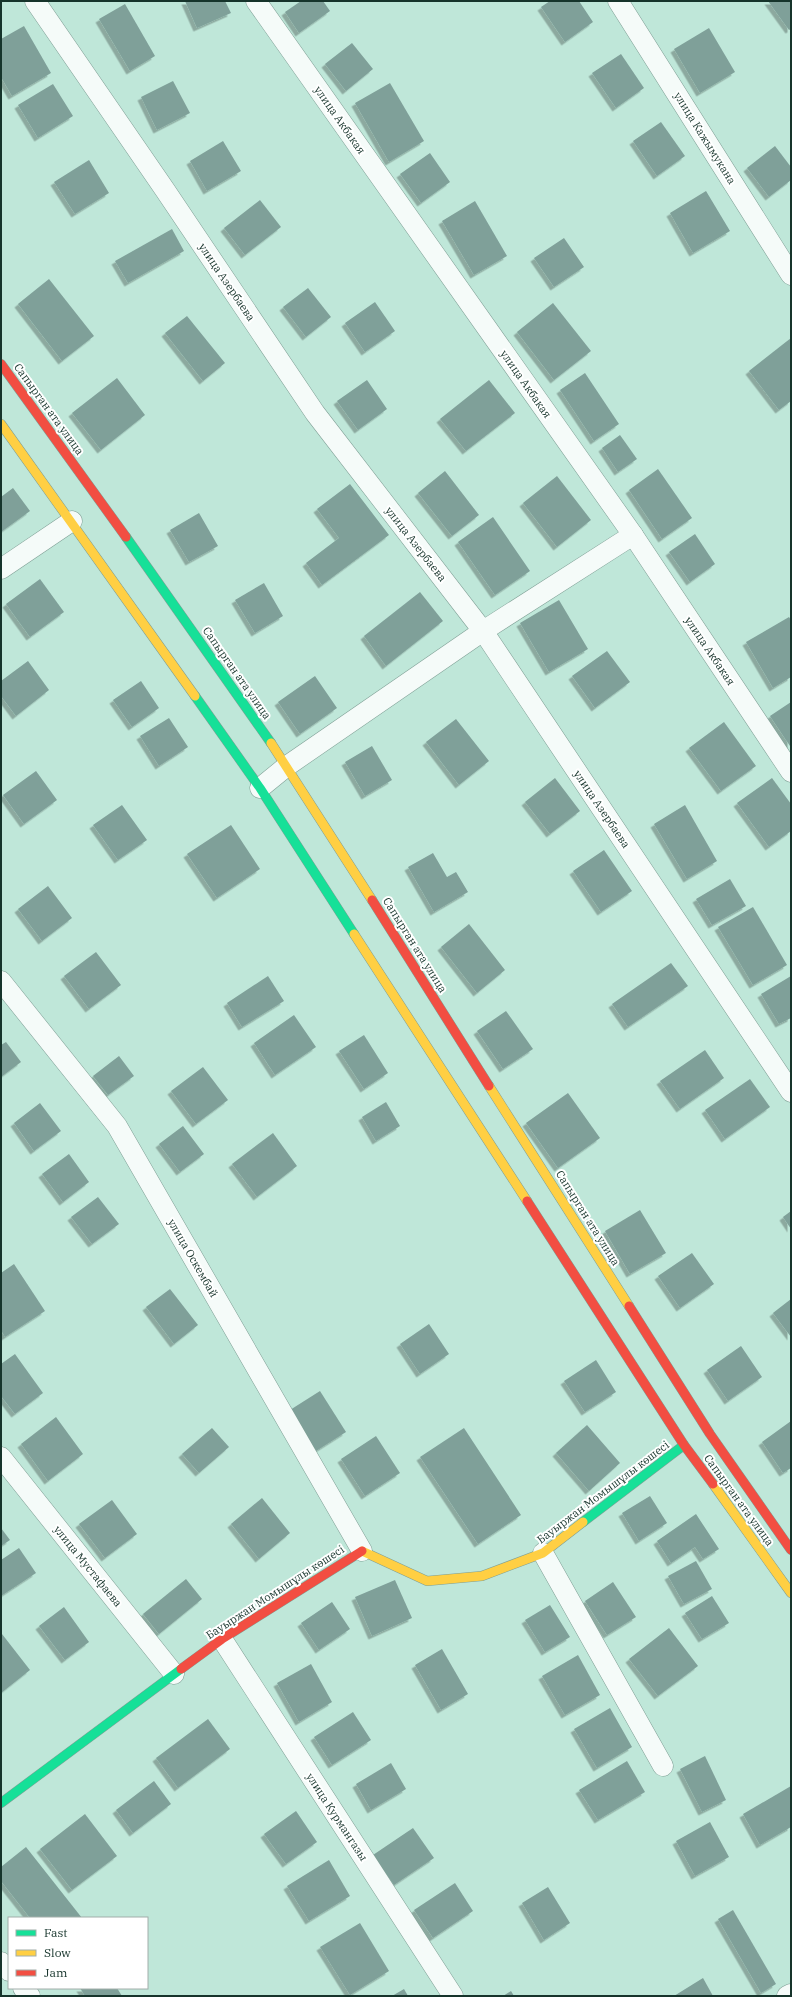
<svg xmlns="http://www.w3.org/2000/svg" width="792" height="1997" font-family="'IBM Plex Serif',serif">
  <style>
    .building { fill: #7fa099; filter: url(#shadow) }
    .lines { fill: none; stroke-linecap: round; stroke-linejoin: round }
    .street-casing { stroke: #7f9f95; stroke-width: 21 }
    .fast-casing { stroke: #7f9f95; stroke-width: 10 }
    .slow-casing { stroke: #7f9f95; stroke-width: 10 }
    .jam-casing { stroke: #7f9f95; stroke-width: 10 }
    .street { stroke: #f5fbf9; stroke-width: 20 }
    .fast { stroke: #16e098; stroke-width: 9 }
    .slow { stroke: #ffcf43; stroke-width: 9 }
    .jam { stroke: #f24e42; stroke-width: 9 }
    .labels { text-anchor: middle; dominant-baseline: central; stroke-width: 4; stroke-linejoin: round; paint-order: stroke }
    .street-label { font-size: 11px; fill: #16342b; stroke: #fff }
  </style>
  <defs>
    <filter id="shadow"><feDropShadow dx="-3.5" dy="3.5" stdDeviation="0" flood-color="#0004"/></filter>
  </defs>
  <rect width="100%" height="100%" fill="#bfe7d9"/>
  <!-- building -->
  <g class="building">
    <polygon points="185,1 225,1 231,13 197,28"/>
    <polygon points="301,1 323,1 330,11 299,33 285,12"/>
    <polygon points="550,1 579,1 593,22 565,42 541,7"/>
    <polygon points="768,1 791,1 791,29 789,30"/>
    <polygon points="125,4 155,56 130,71 99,19"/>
    <polygon points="24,26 51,73 12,96 1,77 1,39"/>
    <polygon points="709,28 735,72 700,93 674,49"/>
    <polygon points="352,43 373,69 346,91 325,64"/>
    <polygon points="621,54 644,88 616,108 592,73"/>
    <polygon points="173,81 190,113 157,130 141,97"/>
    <polygon points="390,83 424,141 389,162 355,103"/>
    <polygon points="53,84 73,116 38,138 18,105"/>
    <polygon points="661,122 685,156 657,176 633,141"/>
    <polygon points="223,141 241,171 207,191 190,161"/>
    <polygon points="775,146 791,167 791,180 769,197 747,168"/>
    <polygon points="430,153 450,182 421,203 400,174"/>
    <polygon points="89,160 109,193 75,214 54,182"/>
    <polygon points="706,191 730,231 693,253 670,213"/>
    <polygon points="260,200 281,227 245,255 224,228"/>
    <polygon points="475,201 507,256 474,275 442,221"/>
    <polygon points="172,229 184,251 128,283 115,261"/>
    <polygon points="564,238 584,267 554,287 534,258"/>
    <polygon points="49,279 94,336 62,361 18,304"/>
    <polygon points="308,288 331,317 306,337 283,307"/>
    <polygon points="375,302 395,331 365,352 345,323"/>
    <polygon points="553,303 591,351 554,380 517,332"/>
    <polygon points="187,316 225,363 203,381 165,333"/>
    <polygon points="791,338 791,401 779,410 749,371"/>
    <polygon points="585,373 619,424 594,441 560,390"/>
    <polygon points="117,378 145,415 101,450 72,413"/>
    <polygon points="367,380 387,409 358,430 337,401"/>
    <polygon points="489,380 515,413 466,451 440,419"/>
    <polygon points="620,435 637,459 618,472 602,448"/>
    <polygon points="658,469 692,518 662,539 629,490"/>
    <polygon points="445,471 479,515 452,536 418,493"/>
    <polygon points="557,476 591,520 557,547 523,503"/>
    <polygon points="350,484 389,535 322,585 306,563 339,538 317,509"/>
    <polygon points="13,488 30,511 1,532 1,497"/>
    <polygon points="199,513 218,546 189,562 170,530"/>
    <polygon points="493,517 530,571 495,595 458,542"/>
    <polygon points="695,534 715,564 690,582 669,552"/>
    <polygon points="40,579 64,612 30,637 6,604"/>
    <polygon points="264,583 283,616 255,633 235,600"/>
    <polygon points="420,592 443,621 386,666 364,636"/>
    <polygon points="559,600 588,649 549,672 520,623"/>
    <polygon points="789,617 791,620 791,677 773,688 746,642"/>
    <polygon points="607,651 630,682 595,708 572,676"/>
    <polygon points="28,661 49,690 16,716 1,696 1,681"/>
    <polygon points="315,676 337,708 300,734 278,702"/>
    <polygon points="141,681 159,708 132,727 113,700"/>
    <polygon points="791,702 791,745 790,746 770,716"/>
    <polygon points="169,718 188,747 159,766 140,736"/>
    <polygon points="456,719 489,761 459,785 426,742"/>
    <polygon points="724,722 756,766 721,791 689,748"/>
    <polygon points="372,746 392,780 365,796 345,762"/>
    <polygon points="36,771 57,800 24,824 3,795"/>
    <polygon points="555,778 580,811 550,834 525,802"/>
    <polygon points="772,778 791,804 791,831 769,847 737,803"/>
    <polygon points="122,805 147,840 118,860 93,825"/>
    <polygon points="685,805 717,861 687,879 654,824"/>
    <polygon points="231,825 260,869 217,898 187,854"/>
    <polygon points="604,850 632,891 601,912 573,871"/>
    <polygon points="433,853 447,877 456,872 468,892 434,912 408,867"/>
    <polygon points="730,879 746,906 712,925 696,899"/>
    <polygon points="48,886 72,918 42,941 18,909"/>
    <polygon points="753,907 787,965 753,985 718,927"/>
    <polygon points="469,924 505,970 477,993 441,947"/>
    <polygon points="96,952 121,985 89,1009 64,976"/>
    <polygon points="671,963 688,986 628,1027 612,1004"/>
    <polygon points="268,976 284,1001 242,1027 227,1003"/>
    <polygon points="791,976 791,1018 779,1024 761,994"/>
    <polygon points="506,1011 533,1049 503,1069 477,1031"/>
    <polygon points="294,1015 316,1047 275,1075 254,1043"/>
    <polygon points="364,1035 388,1073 364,1089 339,1051"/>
    <polygon points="6,1042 21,1062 1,1077 1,1045"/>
    <polygon points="705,1050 724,1078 680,1109 660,1081"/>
    <polygon points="119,1056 134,1076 108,1095 93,1076"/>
    <polygon points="203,1067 228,1100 196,1124 171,1091"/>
    <polygon points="750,1079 770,1107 725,1139 705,1110"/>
    <polygon points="568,1093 600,1138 558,1168 526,1123"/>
    <polygon points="386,1102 400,1126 376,1141 362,1117"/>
    <polygon points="40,1103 61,1131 34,1151 14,1123"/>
    <polygon points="183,1126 204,1154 180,1172 159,1144"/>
    <polygon points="273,1133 297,1166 257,1197 232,1164"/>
    <polygon points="69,1154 89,1182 63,1202 42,1174"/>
    <polygon points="98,1197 119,1224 92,1244 71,1217"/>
    <polygon points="640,1210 666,1253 630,1274 605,1231"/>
    <polygon points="791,1211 791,1229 783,1217"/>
    <polygon points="692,1253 714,1284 680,1308 658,1276"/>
    <polygon points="14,1264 45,1311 5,1337 1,1330 1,1273"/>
    <polygon points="170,1289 198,1325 174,1344 146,1307"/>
    <polygon points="791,1299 791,1337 773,1313"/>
    <polygon points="429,1324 449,1354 420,1374 400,1344"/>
    <polygon points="741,1346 762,1377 728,1401 707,1370"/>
    <polygon points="15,1354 43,1393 15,1414 1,1396 1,1364"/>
    <polygon points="596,1360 616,1392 585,1412 564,1381"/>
    <polygon points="320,1391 346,1432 316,1451 290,1410"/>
    <polygon points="56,1417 83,1454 48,1481 21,1444"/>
    <polygon points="791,1421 791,1468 783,1473 762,1442"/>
    <polygon points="587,1425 620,1463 589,1491 556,1453"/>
    <polygon points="212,1428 229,1447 199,1473 182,1454"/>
    <polygon points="464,1428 521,1515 478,1544 420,1457"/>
    <polygon points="376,1436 400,1473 365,1496 341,1459"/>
    <polygon points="650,1496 667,1523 639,1541 622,1513"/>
    <polygon points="262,1498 290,1533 259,1559 231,1524"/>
    <polygon points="112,1500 137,1534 105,1558 79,1524"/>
    <polygon points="696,1514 719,1549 703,1559 695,1547 671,1563 657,1541"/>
    <polygon points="1,1528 10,1540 1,1546"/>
    <polygon points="19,1548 36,1573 1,1596 1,1560"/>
    <polygon points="696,1561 712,1589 684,1604 668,1576"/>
    <polygon points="186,1579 202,1599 159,1634 143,1614"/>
    <polygon points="395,1580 412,1618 372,1636 355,1597"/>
    <polygon points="613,1582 636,1617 607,1635 585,1601"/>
    <polygon points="712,1596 729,1623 702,1639 685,1613"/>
    <polygon points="332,1602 350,1629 319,1650 301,1623"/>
    <polygon points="550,1605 570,1637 545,1652 525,1620"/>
    <polygon points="64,1607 89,1642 65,1660 39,1626"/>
    <polygon points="669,1628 698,1666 658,1696 629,1659"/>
    <polygon points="2,1634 30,1670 1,1693 1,1635"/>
    <polygon points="442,1649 468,1694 441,1710 415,1665"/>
    <polygon points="578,1655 600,1695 565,1715 542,1676"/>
    <polygon points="311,1664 332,1702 299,1722 277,1683"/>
    <polygon points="610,1708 632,1747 597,1768 574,1729"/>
    <polygon points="353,1712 371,1740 332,1765 314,1737"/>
    <polygon points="208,1719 230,1749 178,1788 156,1758"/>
    <polygon points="705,1756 726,1800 702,1812 680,1769"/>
    <polygon points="627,1761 645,1792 598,1820 579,1790"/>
    <polygon points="391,1763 406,1789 371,1810 356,1784"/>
    <polygon points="154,1781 171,1804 133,1833 116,1810"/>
    <polygon points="791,1786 791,1827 760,1845 743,1814"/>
    <polygon points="296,1811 317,1842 286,1864 264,1834"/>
    <polygon points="85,1814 117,1856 72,1890 40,1849"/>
    <polygon points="710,1822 729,1857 695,1876 676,1841"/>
    <polygon points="413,1828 434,1858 394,1885 373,1855"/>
    <polygon points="26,1847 82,1918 30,1918 1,1881 1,1867"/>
    <polygon points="329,1860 350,1896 309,1921 287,1886"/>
    <polygon points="455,1883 473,1911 433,1938 414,1910"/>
    <polygon points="548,1887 570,1923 544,1940 522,1903"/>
    <polygon points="733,1910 776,1984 761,1993 718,1919"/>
    <polygon points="360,1923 389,1971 350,1995 320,1947"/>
    <polygon points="703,1978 713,1996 674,1996"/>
    <polygon points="80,1988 117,1988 122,1996 85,1996"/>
    <polygon points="404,1989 408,1996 392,1996"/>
    <polygon points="511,1991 514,1996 503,1996"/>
  </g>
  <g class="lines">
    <!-- street casing -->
    <g class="street-casing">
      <g id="street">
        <polyline points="35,1 165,190 315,413 483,631 791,1092"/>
        <polyline points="256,1 633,535 791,772"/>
        <polyline points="618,1 791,275"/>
        <polyline points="1,569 72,521"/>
        <polyline points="260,788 287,766 483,631 633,535"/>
        <polyline points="1,981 117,1126 362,1551"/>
        <polyline points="1,1457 174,1674"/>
        <polyline points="543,1553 663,1766"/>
        <polyline points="222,1639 453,1996"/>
        <polyline points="1,1962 9,1971"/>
        <polyline points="23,1988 30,1996"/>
        <polyline points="787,1996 791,1994"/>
      </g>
    </g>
    <!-- fast casing -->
    <g class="fast-casing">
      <g id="fast">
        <polyline points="126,537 271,743"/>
        <polyline points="195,696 260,788 354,934"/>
        <polyline points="583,1522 684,1445"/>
        <polyline points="1,1803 181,1669"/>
      </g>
    </g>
    <!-- slow casing -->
    <g class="slow-casing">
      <g id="slow">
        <polyline points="1,424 195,696"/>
        <polyline points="271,743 372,900"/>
        <polyline points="354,934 527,1201"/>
        <polyline points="489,1086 629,1306"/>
        <polyline points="713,1484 791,1593"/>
        <polyline points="362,1551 427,1581 482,1576 543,1553 583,1522"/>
      </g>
    </g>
    <!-- jam casing -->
    <g class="jam-casing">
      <g id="jam">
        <polyline points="1,364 126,537"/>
        <polyline points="372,900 489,1086"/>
        <polyline points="527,1201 684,1445 713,1484"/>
        <polyline points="629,1306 710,1434 791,1550"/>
        <polyline points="181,1669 222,1639 362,1551"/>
      </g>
    </g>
    <!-- street -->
    <use href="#street" class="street"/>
    <!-- fast -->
    <use href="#fast" class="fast"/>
    <!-- slow -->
    <use href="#slow" class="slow"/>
    <!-- jam -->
    <use href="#jam" class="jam"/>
  </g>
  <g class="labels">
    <!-- street labels -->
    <g class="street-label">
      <text transform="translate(340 120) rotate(55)">улица Акбакая</text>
      <text transform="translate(705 138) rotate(58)">улица Кажымукана</text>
      <text transform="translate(227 282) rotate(56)">улица Азербаева</text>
      <text transform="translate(526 384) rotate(55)">улица Акбакая</text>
      <text transform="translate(49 409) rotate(54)">Сапырган ата улица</text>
      <text transform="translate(416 544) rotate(52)">улица Азербаева</text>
      <text transform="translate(710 651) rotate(56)">улица Акбакая</text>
      <text transform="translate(237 673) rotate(55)">Сапырган ата улица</text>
      <text transform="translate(602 809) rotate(56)">улица Азербаева</text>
      <text transform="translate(415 945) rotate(58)">Сапырган ата улица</text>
      <text transform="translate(588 1218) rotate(58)">Сапырган ата улица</text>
      <text transform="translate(193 1258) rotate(60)">улица Оскембай</text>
      <text transform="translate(603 1492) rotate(-37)">Бауыржан Момышұлы көшесі</text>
      <text transform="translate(739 1500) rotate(54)">Сапырган ата улица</text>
      <text transform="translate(88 1566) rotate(51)">улица Мустафаева</text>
      <text transform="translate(275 1592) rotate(-33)">Бауыржан Момышұлы көшесі</text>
      <text transform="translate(337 1817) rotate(57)">улица Курмангазы</text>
    </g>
  </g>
  <!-- border -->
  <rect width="792" height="1997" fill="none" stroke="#16342b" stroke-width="4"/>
  <!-- legend -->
  <rect x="8" y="1917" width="140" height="72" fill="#ffffff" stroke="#a2aeaa"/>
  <rect x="16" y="1930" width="20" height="6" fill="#16e098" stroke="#a2aeaa"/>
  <text x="44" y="1937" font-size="12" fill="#16342b">Fast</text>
  <rect x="16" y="1950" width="20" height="6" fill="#ffcf43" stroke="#a2aeaa"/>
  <text x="44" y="1957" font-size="12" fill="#16342b">Slow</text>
  <rect x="16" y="1970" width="20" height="6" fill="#f24e42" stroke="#a2aeaa"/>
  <text x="44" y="1977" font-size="12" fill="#16342b">Jam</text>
</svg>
